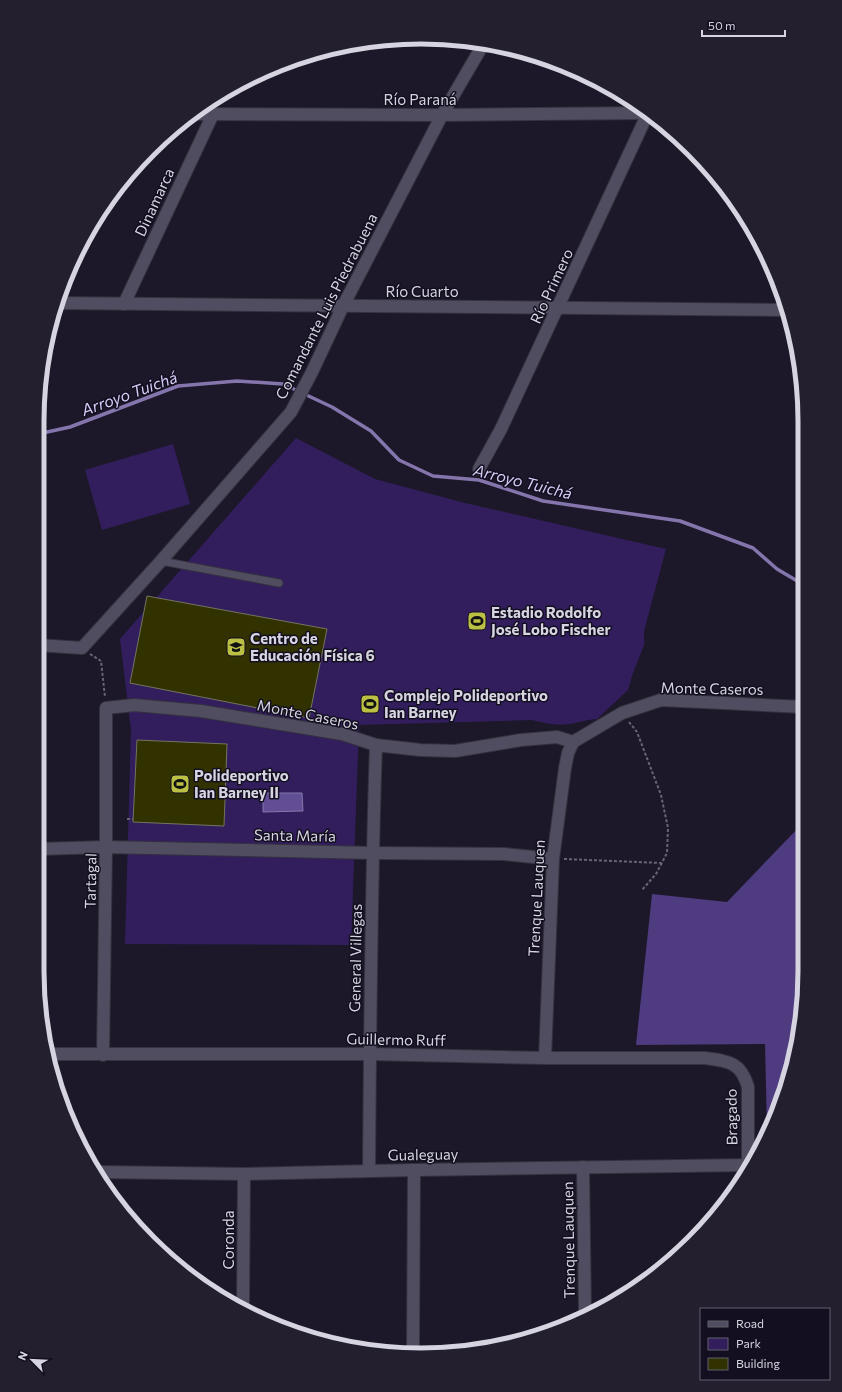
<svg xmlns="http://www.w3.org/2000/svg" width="842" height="1392" font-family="Commissioner,sans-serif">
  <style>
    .green { fill: #331e5d }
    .forest { fill: #4f3b80 }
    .water { fill: #614e95; stroke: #8476ac }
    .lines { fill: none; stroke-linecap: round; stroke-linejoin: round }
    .stream { stroke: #8476ac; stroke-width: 3.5 }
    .building { fill: #313200; stroke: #73755e }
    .lane-casing { stroke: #35323f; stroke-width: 9 }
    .street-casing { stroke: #35323f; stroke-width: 14 }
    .path { stroke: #686573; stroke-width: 2; stroke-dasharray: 3 2; stroke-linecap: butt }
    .lane { stroke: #514d61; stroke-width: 7 }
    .street { stroke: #514d61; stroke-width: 12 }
    .labels { text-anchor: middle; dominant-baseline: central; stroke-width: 3; stroke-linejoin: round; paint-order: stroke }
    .street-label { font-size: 15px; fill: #d6d4e0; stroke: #130f20 }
    .poi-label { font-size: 15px; font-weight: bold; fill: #d6d4e0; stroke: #130f20; text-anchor: start }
    .water-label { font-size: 16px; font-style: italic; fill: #d5cdf6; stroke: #130f20 }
    .rim { fill: none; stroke: #d6d4e0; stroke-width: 5 }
  </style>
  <rect width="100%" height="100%" fill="#1c1829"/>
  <!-- green -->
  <g class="green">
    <path d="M296,438L375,479L465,503L666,549L644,631V645L633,673L628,690L597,719C587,719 579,723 569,724C557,726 544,723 532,720L359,725L351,945L125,944L131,730L120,639Z"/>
    <polygon points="173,444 190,504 102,530 85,470"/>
  </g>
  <!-- forest -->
  <polygon class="forest" points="802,824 804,824 804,996 785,1095 767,1130 765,1044 636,1045 652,894 727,902"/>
  <!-- water -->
  <polygon class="water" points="263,793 302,793 303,811 263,812"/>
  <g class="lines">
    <!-- stream -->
    <polyline class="stream" points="38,434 70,427 178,386 237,381 283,384 332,407 371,431 399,460 433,476 479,480 543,501 680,521 753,548 777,569 804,585"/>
  </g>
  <!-- building -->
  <g class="building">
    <polygon points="147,596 327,629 309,718 130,683"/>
    <polygon points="137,740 227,744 224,826 133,822"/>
  </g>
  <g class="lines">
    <!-- lane casing -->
    <g class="lane-casing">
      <polyline id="lane" points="161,561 279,583"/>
    </g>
    <!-- street casing -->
    <g class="street-casing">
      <g id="street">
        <polyline points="193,114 442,115 647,113"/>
        <polyline points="56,303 787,310"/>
        <polyline points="124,304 213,114"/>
        <polyline points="479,469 501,429 648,113"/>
        <polyline points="37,645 82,648 161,561 291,412 312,372 343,306 442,115 484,43"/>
        <polyline points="37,849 106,847 373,853 504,854 553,859"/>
        <path d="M51,1054H369L545,1058H705C728,1061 741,1062 748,1087V1169"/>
        <polyline points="103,1055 106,847 106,708 134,705 201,711 342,734 376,745 420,750 455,751 521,740 557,737 573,742 622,713 661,700 804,707"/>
        <polyline points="545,1058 553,859 565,768 568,753 573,742"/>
        <polyline points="583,1167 585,1313"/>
        <path d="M369,1171C370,1029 371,887 376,745"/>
        <polyline points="99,1172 244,1174 414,1170 748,1165"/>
        <polyline points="243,1306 244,1174"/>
        <polyline points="413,1354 414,1170"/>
      </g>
    </g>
    <!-- path -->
    <g class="path">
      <polyline points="90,654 101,661 105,697"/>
      <polyline points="629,722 637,732 661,795 668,828 667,853 656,874 642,890"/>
      <polyline points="127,819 133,819"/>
      <polyline points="564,859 662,863"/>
    </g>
    <!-- lane -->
    <use href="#lane" class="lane"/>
    <!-- street -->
    <use href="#street" class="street"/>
  </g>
  <!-- icons -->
  <defs>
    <g id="stadium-square" transform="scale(1)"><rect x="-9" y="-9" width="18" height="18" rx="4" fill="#bbc044" stroke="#130f20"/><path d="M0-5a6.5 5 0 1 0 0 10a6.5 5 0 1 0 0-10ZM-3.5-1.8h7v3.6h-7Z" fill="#111"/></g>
    <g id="school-square" transform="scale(1)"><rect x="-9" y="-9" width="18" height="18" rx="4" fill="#bbc044" stroke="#130f20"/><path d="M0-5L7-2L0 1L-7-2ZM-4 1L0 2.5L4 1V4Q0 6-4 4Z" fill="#111"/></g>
  </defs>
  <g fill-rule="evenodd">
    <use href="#stadium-square" x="477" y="621"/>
    <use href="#school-square" x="236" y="647"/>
    <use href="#stadium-square" x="370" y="704"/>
    <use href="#stadium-square" x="180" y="784"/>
  </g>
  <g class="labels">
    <!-- street labels -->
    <g class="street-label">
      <text x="420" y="99">Río Paraná</text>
      <text transform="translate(154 202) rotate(-65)">Dinamarca</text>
      <text transform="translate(551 286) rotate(-65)">Río Primero</text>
      <text x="422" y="291">Río Cuarto</text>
      <text transform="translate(326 306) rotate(-63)">Comandante Luis Piedrabuena</text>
      <text transform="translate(712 688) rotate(1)">Monte Caseros</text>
      <text transform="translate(308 714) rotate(11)">Monte Caseros</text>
      <text transform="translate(295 835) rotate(1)">Santa María</text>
      <text transform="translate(90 881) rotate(-89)">Tartagal</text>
      <text transform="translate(536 898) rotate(-87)">Trenque Lauquen</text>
      <text transform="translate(355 958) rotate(-89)">General Villegas</text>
      <text transform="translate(396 1039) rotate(1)">Guillermo Ruff</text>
      <text transform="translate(731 1117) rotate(-91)">Bragado</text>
      <text transform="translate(423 1154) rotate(-1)">Gualeguay</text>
      <text transform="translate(228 1240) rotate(-90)">Coronda</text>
      <text transform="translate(568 1240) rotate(-91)">Trenque Lauquen</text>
    </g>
    <!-- poi labels -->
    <g class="poi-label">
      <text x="491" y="612">Estadio Rodolfo<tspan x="491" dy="17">José Lobo Fischer</tspan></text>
      <text x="250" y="638">Centro de<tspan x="250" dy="17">Educación Física 6</tspan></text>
      <text x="384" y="695">Complejo Polideportivo<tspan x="384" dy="17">Ian Barney</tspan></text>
      <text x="194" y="775">Polideportivo<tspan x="194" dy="17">Ian Barney II</tspan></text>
    </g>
    <!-- water labels -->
    <g class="water-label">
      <text transform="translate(129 393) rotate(-20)">Arroyo Tuichá</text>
      <text transform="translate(523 481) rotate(14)">Arroyo Tuichá</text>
    </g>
  </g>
  <!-- crop -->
  <path d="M0 0H842V1392H0ZM421 44H421A377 377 0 0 1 798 421V971A377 377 0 0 1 421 1348H421A377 377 0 0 1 44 971V421A377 377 0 0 1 421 44Z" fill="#231f2f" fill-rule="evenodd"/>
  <path class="rim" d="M421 44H421A377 377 0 0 1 798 421V971A377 377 0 0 1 421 1348H421A377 377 0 0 1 44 971V421A377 377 0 0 1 421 44Z"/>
  <!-- legend -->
  <rect x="700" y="1308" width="130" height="72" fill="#130f20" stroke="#615e6d"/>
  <rect x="708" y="1321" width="20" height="6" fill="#514d61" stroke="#615e6d"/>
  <text x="736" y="1328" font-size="12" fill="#d6d4e0">Road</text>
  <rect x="708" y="1338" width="20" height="12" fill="#331e5d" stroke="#615e6d"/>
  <text x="736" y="1348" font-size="12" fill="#d6d4e0">Park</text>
  <rect x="708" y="1358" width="20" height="12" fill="#313200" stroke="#615e6d"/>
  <text x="736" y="1368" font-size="12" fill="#d6d4e0">Building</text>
  <!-- north arrow -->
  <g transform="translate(32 1360) rotate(294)" stroke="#130f20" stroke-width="3" paint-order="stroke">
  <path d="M0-3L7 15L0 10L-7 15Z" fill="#d6d4e0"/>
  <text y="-6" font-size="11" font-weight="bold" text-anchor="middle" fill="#d6d4e0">N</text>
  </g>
  <!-- scale -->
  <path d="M702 30v6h83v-6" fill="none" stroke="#d6d4e0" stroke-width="2"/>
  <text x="708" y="30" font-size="12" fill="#d6d4e0" stroke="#130f20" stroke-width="3" paint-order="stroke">50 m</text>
</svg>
